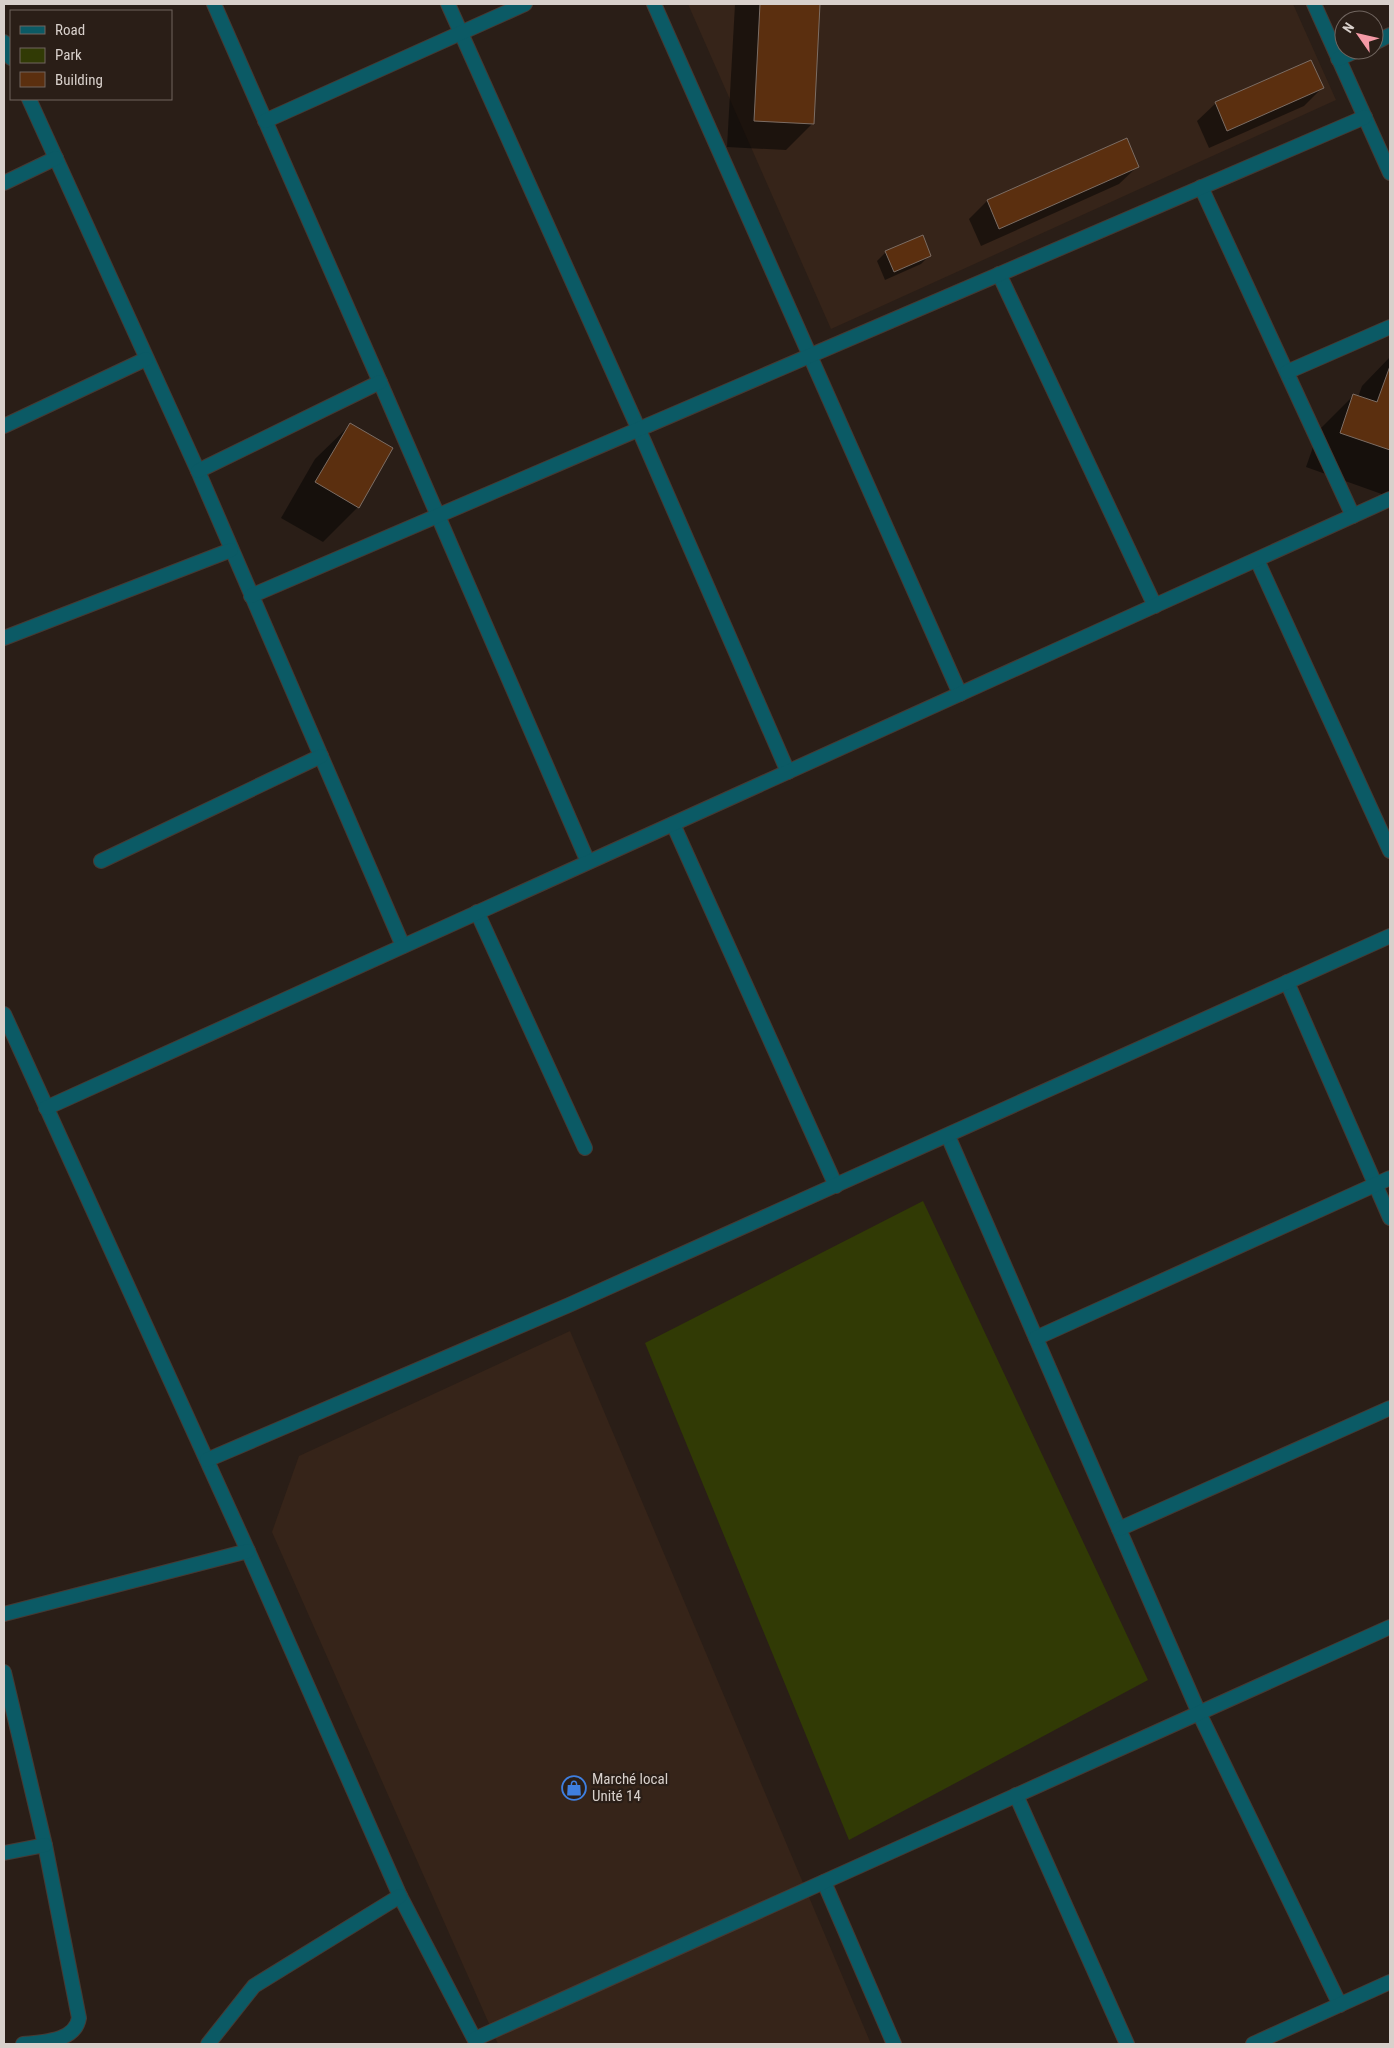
<svg xmlns="http://www.w3.org/2000/svg" width="1394" height="2048" font-family="'Roboto Condensed',sans-serif">
  <style>
    .built { fill: #362419 }
    .green { fill: #313a05 }
    .shadow { fill: #0007 }
    .building { fill: #5b2f0f; stroke: #7c6d64 }
    .lines { fill: none; stroke-linecap: round; stroke-linejoin: round }
    .minor-casing { stroke: #463a34; stroke-width: 16 }
    .minor { stroke: #0b5a65; stroke-width: 14 }
    .labels { text-anchor: middle; dominant-baseline: central; stroke-width: 4.5; stroke-linejoin: round; paint-order: stroke }
    .poi-label { font-size: 15px; fill: #d8d0cb; stroke: #2a1e17; text-anchor: start }
  </style>
  <rect width="100%" height="100%" fill="#2a1e17"/>
  <!-- built -->
  <g class="built">
    <polygon points="688,4 1293,4 1336,100 831,329"/>
    <polygon points="570,1331 871,2044 498,2044 272,1532 299,1456"/>
  </g>
  <!-- green -->
  <polygon class="green" points="923,1201 1148,1680 849,1840 645,1343"/>
  <!-- shadow -->
  <g class="shadow">
    <polygon points="735,4 819,4 813,123 786,150 727,147"/>
    <polygon points="1322,88 1304,106 1209,148 1197,121 1216,103"/>
    <polygon points="1126,140 1138,166 1119,184 981,246 969,219 987,201"/>
    <polygon points="886,252 930,255 921,264 885,280 877,261"/>
    <polygon points="1390,357 1390,497 1306,467 1319,430 1354,395 1358,397 1362,386"/>
    <polygon points="350,425 358,507 323,542 281,518 315,459"/>
  </g>
  <!-- building -->
  <g class="building">
    <polygon points="760,4 820,4 814,124 754,121"/>
    <polygon points="1311,60 1324,88 1227,131 1215,102"/>
    <polygon points="1127,138 1139,167 999,229 987,200"/>
    <polygon points="923,235 931,256 894,272 885,251"/>
    <polygon points="1390,366 1390,450 1340,433 1353,394 1377,402"/>
    <polygon points="350,423 393,448 359,508 315,482"/>
  </g>
  <g class="lines">
    <!-- minor casing -->
    <g class="minor-casing">
      <g id="minor">
        <polyline points="214,4 380,382 588,862"/>
        <polyline points="448,4 639,430 788,772"/>
        <polyline points="654,4 960,694"/>
        <polyline points="1314,4 1390,173"/>
        <polyline points="4,42 11,58"/>
        <polyline points="1374,43 1390,35"/>
        <polyline points="1338,59 1358,50"/>
        <polyline points="29,99 198,471 403,946"/>
        <polyline points="265,121 525,4"/>
        <polyline points="4,183 56,158"/>
        <polyline points="1201,187 1353,516"/>
        <polyline points="999,274 1155,606"/>
        <polyline points="1287,372 1390,327"/>
        <polyline points="4,426 146,359"/>
        <polyline points="198,471 380,382"/>
        <polyline points="1257,560 1390,851"/>
        <polyline points="251,596 1365,117"/>
        <polyline points="4,638 231,550"/>
        <polyline points="673,824 836,1186"/>
        <polyline points="101,861 321,756"/>
        <polyline points="477,912 585,1148"/>
        <polyline points="1287,982 1390,1218"/>
        <polyline points="4,1014 248,1551 400,1896 477,2044"/>
        <polyline points="46,1108 1390,499"/>
        <polyline points="948,1136 1199,1713 1340,2005"/>
        <polyline points="1036,1338 1390,1178"/>
        <polyline points="207,1460 569,1305 1390,936"/>
        <polyline points="1119,1529 1390,1408"/>
        <polyline points="4,1614 248,1551"/>
        <path d="M4,1672L45,1845L79,2018C75,2042 42,2042 23,2044"/>
        <polyline points="1016,1795 1127,2044"/>
        <polyline points="4,1853 45,1845"/>
        <polyline points="824,1882 894,2044"/>
        <polyline points="475,2039 1390,1627"/>
        <polyline points="208,2044 254,1986 400,1896"/>
        <polyline points="1253,2044 1390,1982"/>
      </g>
    </g>
    <!-- minor -->
    <use href="#minor" class="minor"/>
  </g>
  <!-- icons -->
  <defs>
    <g id="shop-ring" transform="scale(1.25)"><circle r="9.5" fill="#2a1e17" stroke="#3f7fe0" stroke-width="1.5"/><path d="M-5-2.5h2.3a2.7 3.5 0 0 1 5.4 0H5L5.5 6h-11ZM-1.5-2.5h3a1.5 2.3 0 0 0-3 0Z" fill="#3f7fe0"/></g>
  </defs>
  <g fill-rule="evenodd">
    <use href="#shop-ring" x="574" y="1788"/>
  </g>
  <g class="labels">
    <!-- poi labels -->
    <g class="poi-label">
      <text x="592" y="1779">Marché local<tspan x="592" dy="17">Unité 14</tspan></text>
    </g>
  </g>
  <!-- border -->
  <rect width="1394" height="2048" fill="none" stroke="#d8d0cb" stroke-width="10"/>
  <!-- legend -->
  <rect x="10" y="10" width="162" height="90" fill="#2a1e17" stroke="#70655f"/>
  <rect x="20" y="26" width="25" height="8" fill="#0b5a65" stroke="#70655f"/>
  <text x="55" y="35" font-size="15" fill="#d8d0cb">Road</text>
  <rect x="20" y="48" width="25" height="15" fill="#313a05" stroke="#70655f"/>
  <text x="55" y="60" font-size="15" fill="#d8d0cb">Park</text>
  <rect x="20" y="72" width="25" height="15" fill="#5b2f0f" stroke="#70655f"/>
  <text x="55" y="85" font-size="15" fill="#d8d0cb">Building</text>
  <!-- north arrow -->
  <g transform="translate(1359 35) rotate(304)"><circle r="24" fill="#2a1e17" stroke="#70655f"/>
  <path d="M0-4L9 19L0 12L-9 19Z" fill="#f49aa6"/>
  <text y="-8" font-size="14" font-weight="bold" text-anchor="middle" fill="#d8d0cb">N</text>
  </g>
</svg>
